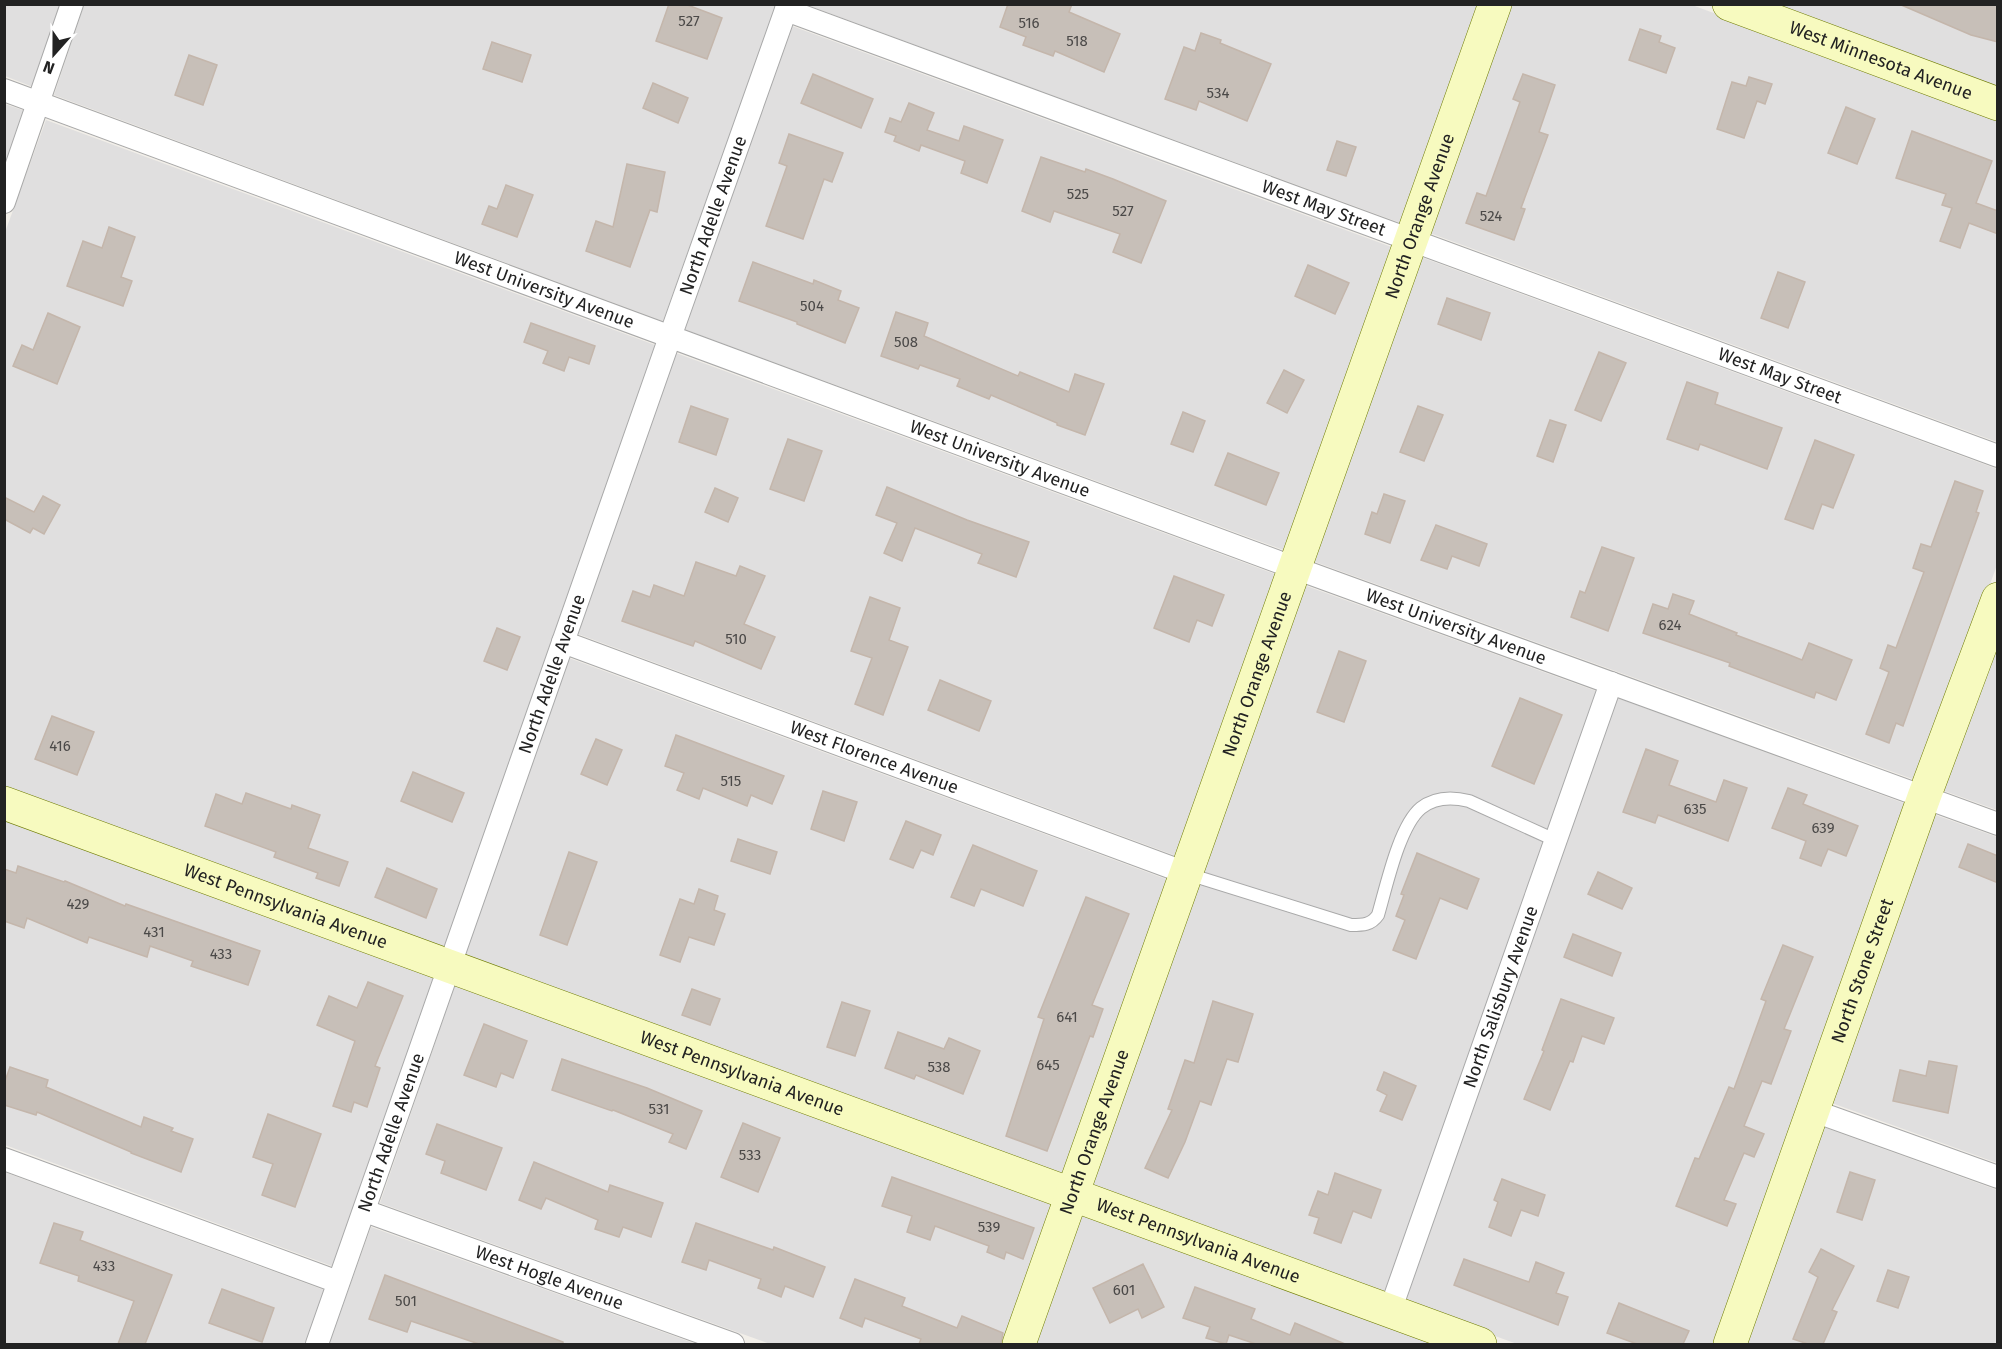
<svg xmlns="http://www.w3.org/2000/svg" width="2002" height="1349" font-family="'Fira Sans',sans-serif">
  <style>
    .residential { fill: #e0dfdf }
    .building { fill: #c7bfb8; stroke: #c4b6ab; stroke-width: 1.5 }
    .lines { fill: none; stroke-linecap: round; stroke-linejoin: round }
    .lane-casing { stroke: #a9a9a9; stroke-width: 14 }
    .street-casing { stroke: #a9a9a9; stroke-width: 24 }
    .secondary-casing { stroke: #707d05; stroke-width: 34 }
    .lane { stroke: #fff; stroke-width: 12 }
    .street { stroke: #fff; stroke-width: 22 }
    .secondary { stroke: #f7fabf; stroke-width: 33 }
    .labels { text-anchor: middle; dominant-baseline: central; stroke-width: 6; stroke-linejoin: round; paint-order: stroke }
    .number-label { font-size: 15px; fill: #4b4948 }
    .street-label { font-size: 18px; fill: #222; stroke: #fff }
  </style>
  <rect width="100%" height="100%" fill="#f2efe9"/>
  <!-- residential -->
  <g class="residential">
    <polygon points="4,5 60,5 33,87 5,76"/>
    <polygon points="84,5 776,5 663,321 54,95"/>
    <polygon points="807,5 1483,5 1406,225"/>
    <polygon points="1506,5 1692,5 1997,118 1997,442 1427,232"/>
    <polygon points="1765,5 1997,5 1997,91"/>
    <polygon points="792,26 1397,249 1289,552 684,329"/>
    <polygon points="5,104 25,111 5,169"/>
    <polygon points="46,120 655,345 443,950 5,789 4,235"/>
    <polygon points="1418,256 1997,469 1997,565 1918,781 1310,560"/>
    <polygon points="676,353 1280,576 1179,857 578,634"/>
    <polygon points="1301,584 1596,691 1384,1295 1087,1187"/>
    <polygon points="1997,631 1997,810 1939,789"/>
    <polygon points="569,658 1171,881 1066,1179 464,958"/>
    <polygon points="1617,698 1909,805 1718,1344 1517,1344 1405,1303"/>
    <polygon points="1930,813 1997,837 1997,1163 1829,1102"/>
    <polygon points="4,817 435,974 355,1208 332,1266 5,1145"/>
    <polygon points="456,982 1058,1203 1007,1344 770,1344 380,1203"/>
    <polygon points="1820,1126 1997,1190 1997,1344 1742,1344"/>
    <polygon points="4,1172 324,1290 306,1344 5,1344"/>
    <polygon points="1079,1211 1443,1344 1030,1344"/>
    <polygon points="371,1227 696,1344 329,1344"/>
  </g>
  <!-- building -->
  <g class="building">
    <polygon points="669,4 685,4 722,18 707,59 656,41"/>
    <polygon points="1008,4 1072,4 1069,12 1120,34 1104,72 1055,51 1053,56 1023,45 1026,37 1000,27"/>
    <polygon points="1899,4 1998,4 1998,42 1971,35"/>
    <polygon points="1640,29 1661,36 1659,42 1675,48 1666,73 1629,60"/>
    <polygon points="1201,33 1221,40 1220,43 1271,64 1247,121 1199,101 1196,110 1165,99 1184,47 1195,51"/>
    <polygon points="492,42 531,55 522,82 483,69"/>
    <polygon points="189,55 217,65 203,105 175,95"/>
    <polygon points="813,74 873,99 861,128 801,103"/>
    <polygon points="1523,74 1555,85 1539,132 1548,135 1521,208 1525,209 1514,240 1466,223 1477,193 1486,196 1520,102 1513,99"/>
    <polygon points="1749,77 1772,84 1765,104 1757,101 1744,138 1717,129 1732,82 1746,86"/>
    <polygon points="653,83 688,98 678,123 643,108"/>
    <polygon points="909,103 934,113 927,130 959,141 964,126 1003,140 987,183 961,173 965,161 921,145 919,151 894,141 896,136 885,132 890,118 901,122"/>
    <polygon points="1846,107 1875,119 1857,164 1828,153"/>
    <polygon points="1912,131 1992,161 1976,203 1998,211 1998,234 1969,223 1960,248 1940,241 1952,208 1942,205 1946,194 1896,178"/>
    <polygon points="789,134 843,153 832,182 824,179 803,239 766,226 787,166 779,163"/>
    <polygon points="1337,141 1356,147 1346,176 1327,170"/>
    <polygon points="1041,157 1085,172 1086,169 1113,179 1166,201 1141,263 1113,252 1120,234 1054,211 1050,222 1022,211"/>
    <polygon points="627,164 665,172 657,212 650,210 630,267 586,251 596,221 613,227"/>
    <polygon points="506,185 533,195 517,237 482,224 489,206 497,209"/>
    <polygon points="109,227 135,237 121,277 132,281 123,306 67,286 83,241 102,248"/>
    <polygon points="753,262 813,284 814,280 841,291 838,300 859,308 845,343 797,324 797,322 739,301"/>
    <polygon points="1308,265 1349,283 1335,314 1295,296"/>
    <polygon points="1778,272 1805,282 1788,328 1761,318"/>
    <polygon points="1447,298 1490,313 1481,340 1438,324"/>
    <polygon points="896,312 928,323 924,336 1018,376 1020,372 1069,392 1075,374 1104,384 1085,435 1057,425 1057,423 991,395 989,399 957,386 960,379 920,365 918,369 881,356"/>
    <polygon points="48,313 80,327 57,384 13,366 22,345 33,350"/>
    <polygon points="531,323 595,346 589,364 569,357 564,371 543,363 548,351 524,342"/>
    <polygon points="1599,352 1626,363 1601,421 1575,410"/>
    <polygon points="1284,370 1304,380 1287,413 1267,403"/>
    <polygon points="1687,382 1718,393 1715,404 1782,428 1767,469 1700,444 1698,450 1667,439"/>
    <polygon points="691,406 728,419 716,455 679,442"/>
    <polygon points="1418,406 1443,415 1424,461 1400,452"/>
    <polygon points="1183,412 1205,421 1193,452 1171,444"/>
    <polygon points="1550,420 1566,425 1553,462 1537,456"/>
    <polygon points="788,439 822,451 804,501 770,489"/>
    <polygon points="1815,440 1854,455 1833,508 1822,504 1813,529 1785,519"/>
    <polygon points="1228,453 1279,473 1266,505 1215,485"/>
    <polygon points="1955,481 1983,491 1976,512 1979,513 1903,726 1896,723 1889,743 1866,734 1889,672 1880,668 1888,645 1896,648 1924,572 1913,568 1921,544 1931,547"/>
    <polygon points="887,487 967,520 1029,542 1016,577 978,563 982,554 915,528 902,561 884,553 897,523 876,515"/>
    <polygon points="715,488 738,498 728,522 705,512"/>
    <polygon points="1384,494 1405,501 1390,543 1365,534 1372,512 1377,514"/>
    <polygon points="43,496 60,505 44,534 33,528 30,533 4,519 4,497 34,512"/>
    <polygon points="1436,525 1487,544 1479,566 1452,556 1447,569 1421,560"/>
    <polygon points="1602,547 1634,558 1608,631 1571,617 1580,591 1585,593"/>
    <polygon points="696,562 736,576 740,566 765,576 744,624 775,637 761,669 695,641 693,646 622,621 633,591 650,597 654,585 684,596"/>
    <polygon points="1174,576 1224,595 1212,626 1197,620 1189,642 1154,628"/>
    <polygon points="1673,594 1694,601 1689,614 1737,633 1736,635 1787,654 1802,660 1809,643 1852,660 1836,700 1816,692 1814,698 1729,666 1730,663 1643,633 1653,604 1668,609"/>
    <polygon points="870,597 900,608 889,640 908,647 883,715 855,704 872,658 851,651"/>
    <polygon points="497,628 520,637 507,670 484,661"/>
    <polygon points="1339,651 1366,661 1344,722 1317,712"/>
    <polygon points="940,680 991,701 979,731 928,710"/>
    <polygon points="1520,698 1562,715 1534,784 1492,766"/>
    <polygon points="52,716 94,732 77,775 35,759"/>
    <polygon points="676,735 784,776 772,804 751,795 747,806 703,788 699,799 677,790 684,773 665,766"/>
    <polygon points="596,739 622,750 607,785 581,774"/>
    <polygon points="1646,749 1678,761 1669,785 1716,802 1724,780 1747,788 1728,841 1658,815 1655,823 1623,812"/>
    <polygon points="413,772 464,793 452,822 401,801"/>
    <polygon points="1788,788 1807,795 1803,804 1858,826 1846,856 1828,849 1821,866 1800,858 1806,841 1772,828"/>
    <polygon points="823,791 857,802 844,841 811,829"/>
    <polygon points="246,793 291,809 292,805 320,815 308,848 348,862 339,886 316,878 318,873 274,857 276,852 205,826 216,794 242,804"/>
    <polygon points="906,821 941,835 933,855 921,850 913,868 890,859"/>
    <polygon points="738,839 777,852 770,874 731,861"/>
    <polygon points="1968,844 1998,856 1998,883 1959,867"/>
    <polygon points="973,845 1037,871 1023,906 981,889 974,906 951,897"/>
    <polygon points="569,852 597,862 567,945 540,935"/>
    <polygon points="1417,853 1479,879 1467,909 1440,898 1416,959 1393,950 1405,920 1396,916 1404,895 1401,894"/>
    <polygon points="18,866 64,882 65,881 125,906 126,904 260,951 248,985 191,966 193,961 150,946 147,957 89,937 87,943 27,918 24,928 4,921 4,869 16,873"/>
    <polygon points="387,868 437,889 426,918 375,897"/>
    <polygon points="1598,872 1632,888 1622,909 1588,894"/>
    <polygon points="699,889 718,896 714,910 725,914 714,945 689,937 680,962 660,955 680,899 694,904"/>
    <polygon points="1086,897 1129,914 1092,1005 1103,1009 1093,1037 1090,1036 1047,1151 1006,1136 1044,1019 1038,1017"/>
    <polygon points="1573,934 1621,953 1612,976 1564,957"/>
    <polygon points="1783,945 1813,957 1784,1029 1791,1031 1771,1084 1762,1081 1744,1126 1764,1134 1754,1157 1744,1153 1724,1200 1736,1204 1727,1226 1676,1206 1695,1158 1699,1159 1729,1087 1734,1089 1766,1001 1761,999"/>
    <polygon points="368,982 403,996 375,1066 380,1068 367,1107 354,1102 351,1112 333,1106 355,1041 317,1025 329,996 357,1008"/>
    <polygon points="692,989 720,999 710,1025 682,1015"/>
    <polygon points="1561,999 1614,1018 1604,1044 1582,1036 1573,1062 1570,1061 1550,1110 1524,1099 1544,1051 1542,1050"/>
    <polygon points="1213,1001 1253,1014 1238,1062 1227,1059 1211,1105 1200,1101 1185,1142 1168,1178 1145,1168 1172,1110 1168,1109 1185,1060 1194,1063"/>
    <polygon points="842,1002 870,1011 855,1056 827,1047"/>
    <polygon points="484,1024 527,1041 513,1078 501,1073 496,1087 464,1075"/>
    <polygon points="898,1032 944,1049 949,1038 980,1051 963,1094 916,1075 914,1079 885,1068"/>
    <polygon points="562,1059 647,1088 702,1111 686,1149 669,1142 673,1134 613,1110 612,1111 552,1090"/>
    <polygon points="1929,1061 1957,1066 1948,1113 1893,1101 1900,1070 1926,1076"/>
    <polygon points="10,1067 48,1080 46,1087 141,1127 144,1117 173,1128 171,1131 193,1139 181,1172 131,1153 131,1152 37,1112 36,1115 4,1105 4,1084"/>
    <polygon points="1384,1072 1416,1086 1402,1120 1380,1111 1387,1095 1377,1090"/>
    <polygon points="268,1114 321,1134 295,1207 262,1195 273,1164 253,1157"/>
    <polygon points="743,1123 780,1138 758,1192 721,1177"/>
    <polygon points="437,1124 502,1148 486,1190 441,1173 445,1161 426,1154"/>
    <polygon points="534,1162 608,1192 610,1185 663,1203 651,1237 623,1227 619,1237 595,1229 598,1220 546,1198 541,1209 519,1200"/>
    <polygon points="1850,1172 1875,1180 1862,1220 1837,1212"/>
    <polygon points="1335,1173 1381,1190 1371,1218 1353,1211 1341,1243 1314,1233 1319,1218 1309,1215 1318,1191 1328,1195"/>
    <polygon points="892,1177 1034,1228 1023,1259 1006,1252 1004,1259 987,1252 989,1246 935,1226 930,1240 907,1232 912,1216 882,1206"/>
    <polygon points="1502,1179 1545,1195 1538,1216 1521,1210 1511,1236 1489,1227 1498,1202 1494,1200"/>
    <polygon points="54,1223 83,1232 80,1240 172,1275 145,1344 118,1344 134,1301 78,1281 79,1276 40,1263"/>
    <polygon points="696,1223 773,1250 774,1247 825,1267 813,1297 785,1286 781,1297 758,1288 761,1279 709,1260 706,1270 682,1262"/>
    <polygon points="1821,1249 1854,1266 1832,1310 1837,1312 1823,1344 1808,1344 1793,1339 1818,1277 1809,1272"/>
    <polygon points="1464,1259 1529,1282 1536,1262 1564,1273 1556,1293 1568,1297 1558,1325 1454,1285"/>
    <polygon points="1143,1264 1164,1307 1142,1318 1138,1309 1110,1323 1093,1288"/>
    <polygon points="1888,1270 1909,1277 1898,1308 1877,1301"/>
    <polygon points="385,1275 563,1342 563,1344 479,1344 411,1321 407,1332 369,1319"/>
    <polygon points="855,1279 905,1298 902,1306 957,1328 962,1316 1003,1333 1001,1344 919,1344 921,1339 865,1318 862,1327 840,1318"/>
    <polygon points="1195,1287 1255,1309 1251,1319 1290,1335 1295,1323 1345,1344 1256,1344 1229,1335 1226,1344 1206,1338 1210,1327 1183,1318"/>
    <polygon points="222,1289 274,1308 262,1342 209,1323"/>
    <polygon points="1619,1303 1689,1331 1683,1344 1637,1344 1607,1333"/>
  </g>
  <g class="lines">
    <!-- lane casing -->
    <g class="lane-casing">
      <path id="lane" d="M1188,874L1351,925C1363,925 1371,925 1378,915C1386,888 1399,826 1421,808C1435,797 1453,797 1469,801L1555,840"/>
    </g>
    <!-- street casing -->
    <g class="street-casing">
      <g id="street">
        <path id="s1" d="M786,10L1998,456"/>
        <path id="s2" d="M4,90L1295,568L1998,824"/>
        <polyline points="4,202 72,4"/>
        <path id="s3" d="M563,642L1186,873"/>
        <polyline points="1814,1111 1998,1177"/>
        <polyline points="4,1159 338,1282"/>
        <path id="s4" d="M365,1211L733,1344"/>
        <path id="s5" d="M1390,1311L1611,683"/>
        <path id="s6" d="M317,1344L670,337L788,4"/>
      </g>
    </g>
    <!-- secondary casing -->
    <g class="secondary-casing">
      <g id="secondary">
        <path id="s7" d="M1729,4L1998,104"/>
        <path id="s8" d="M4,803L1480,1344"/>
        <path id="s9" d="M1019,1344L1495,4"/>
        <path id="s10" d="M1730,1344L1924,797L1998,599"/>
      </g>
    </g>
    <!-- lane -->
    <use href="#lane" class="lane"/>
    <!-- street -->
    <use href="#street" class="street"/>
    <!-- secondary -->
    <use href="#secondary" class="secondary"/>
  </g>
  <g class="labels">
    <!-- number labels -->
    <g class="number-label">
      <text x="689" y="21">527</text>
      <text x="1029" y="23">516</text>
      <text x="1077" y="41">518</text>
      <text x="1218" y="93">534</text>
      <text x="1078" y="194">525</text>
      <text x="1123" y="211">527</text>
      <text x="1491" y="216">524</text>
      <text x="812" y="306">504</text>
      <text x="906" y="342">508</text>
      <text x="1670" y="625">624</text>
      <text x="736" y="639">510</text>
      <text x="60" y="746">416</text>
      <text x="731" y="781">515</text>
      <text x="1695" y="809">635</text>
      <text x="1823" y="828">639</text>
      <text x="78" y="904">429</text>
      <text x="154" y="932">431</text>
      <text x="221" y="954">433</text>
      <text x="1067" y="1017">641</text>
      <text x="1048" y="1065">645</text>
      <text x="939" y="1067">538</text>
      <text x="659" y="1109">531</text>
      <text x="750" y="1155">533</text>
      <text x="989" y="1227">539</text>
      <text x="104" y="1266">433</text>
      <text x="1124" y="1290">601</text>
      <text x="406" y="1301">501</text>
    </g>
    <!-- street labels -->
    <g class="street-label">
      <text stroke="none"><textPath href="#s7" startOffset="162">West Minnesota Avenue</textPath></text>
      <text stroke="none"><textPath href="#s1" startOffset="573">West May Street</textPath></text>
      <text stroke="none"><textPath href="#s6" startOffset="1196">North Adelle Avenue</textPath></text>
      <text stroke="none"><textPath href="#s9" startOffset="1197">North Orange Avenue</textPath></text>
      <text stroke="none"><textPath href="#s2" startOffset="576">West University Avenue</textPath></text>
      <text stroke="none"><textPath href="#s1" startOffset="1059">West May Street</textPath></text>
      <text stroke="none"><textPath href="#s2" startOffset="1062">West University Avenue</textPath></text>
      <text stroke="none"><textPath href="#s2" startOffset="1548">West University Avenue</textPath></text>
      <text stroke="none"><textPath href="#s6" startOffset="710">North Adelle Avenue</textPath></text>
      <text stroke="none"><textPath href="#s9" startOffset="711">North Orange Avenue</textPath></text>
      <text stroke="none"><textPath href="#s3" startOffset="332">West Florence Avenue</textPath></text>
      <text stroke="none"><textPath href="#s8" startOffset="300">West Pennsylvania Avenue</textPath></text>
      <text stroke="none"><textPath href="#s10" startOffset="396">North Stone Street</textPath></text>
      <text stroke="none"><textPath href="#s5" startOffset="333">North Salisbury Avenue</textPath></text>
      <text stroke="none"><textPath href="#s8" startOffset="786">West Pennsylvania Avenue</textPath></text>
      <text stroke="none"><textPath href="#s6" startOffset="224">North Adelle Avenue</textPath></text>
      <text stroke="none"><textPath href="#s9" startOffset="225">North Orange Avenue</textPath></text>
      <text stroke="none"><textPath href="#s8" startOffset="1272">West Pennsylvania Avenue</textPath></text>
      <text stroke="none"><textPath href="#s4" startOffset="196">West Hogle Avenue</textPath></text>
    </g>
  </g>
  <!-- border -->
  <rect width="2002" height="1349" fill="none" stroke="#222222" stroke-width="12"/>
  <!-- north arrow -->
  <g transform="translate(54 54) rotate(201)" stroke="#ffffff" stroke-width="4.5" paint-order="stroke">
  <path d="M0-4.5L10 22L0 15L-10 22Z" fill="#222222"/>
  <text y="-9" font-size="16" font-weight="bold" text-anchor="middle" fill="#222222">N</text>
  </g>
</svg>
